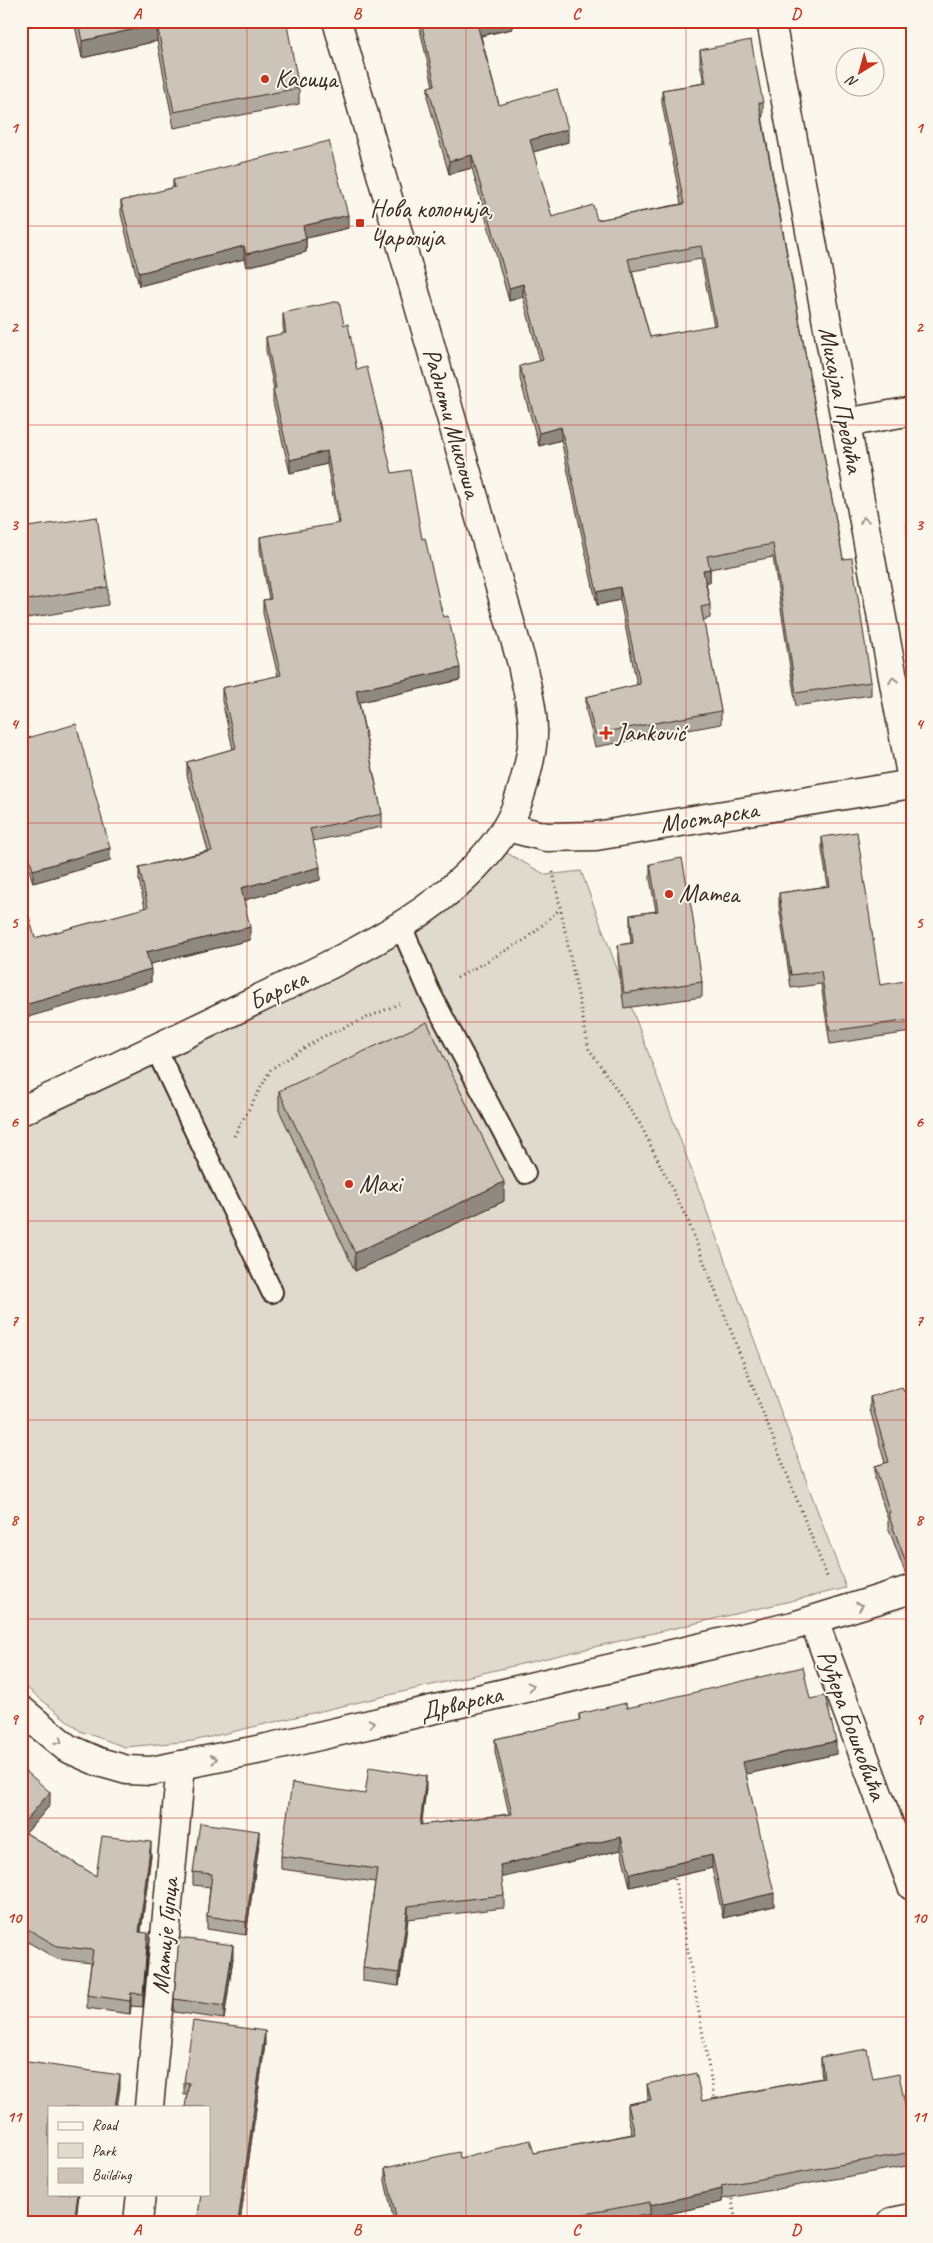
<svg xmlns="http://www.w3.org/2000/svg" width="933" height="2243" font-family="Caveat,sans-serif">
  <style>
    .green { fill: #dfd9ce; stroke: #8d8276 }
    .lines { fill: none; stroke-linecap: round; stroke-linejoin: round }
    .lane-casing { stroke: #3b2a1e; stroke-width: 24 }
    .street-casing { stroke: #3b2a1e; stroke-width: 31 }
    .secondary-casing { stroke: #3b2a1e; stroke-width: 31 }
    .path { stroke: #3b2a1e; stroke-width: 3; stroke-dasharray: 1 4; stroke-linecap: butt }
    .lane { stroke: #fbf7ec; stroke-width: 20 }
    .street { stroke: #fbf7ec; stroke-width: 28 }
    .secondary { stroke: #fbf7ec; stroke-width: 28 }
    .wall { fill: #afa99f; stroke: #3b2a1e; fill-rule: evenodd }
    .shaded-wall { fill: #8f8982; stroke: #3b2a1e }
    .building { fill: #ccc4b9; stroke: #3b2a1e; fill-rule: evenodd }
    .oneway { stroke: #9b9085 }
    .grid { fill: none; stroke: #c8321e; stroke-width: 1; stroke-opacity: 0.55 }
    .poi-dot { fill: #c8321e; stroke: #fbf7ec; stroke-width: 2 }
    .labels { text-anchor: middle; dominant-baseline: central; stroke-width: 4; stroke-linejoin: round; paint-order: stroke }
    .poi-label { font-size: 25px; fill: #3b2a1e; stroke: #fbf7ec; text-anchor: start }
    .street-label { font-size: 25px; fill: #3b2a1e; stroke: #fbf7ec }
    .neatline { fill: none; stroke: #c8321e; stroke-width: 2 }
    .grid-label { font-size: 16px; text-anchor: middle; font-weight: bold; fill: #c8321e }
  </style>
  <rect width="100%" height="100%" fill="#fbf7ec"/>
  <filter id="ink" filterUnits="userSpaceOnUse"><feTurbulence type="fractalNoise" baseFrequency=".02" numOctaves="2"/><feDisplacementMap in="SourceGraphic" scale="10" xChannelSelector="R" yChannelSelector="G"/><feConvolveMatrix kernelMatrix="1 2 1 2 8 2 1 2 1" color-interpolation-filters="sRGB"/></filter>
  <g filter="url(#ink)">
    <!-- green -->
    <polygon class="green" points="505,852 546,875 581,871 846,1588 193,1741 125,1747 80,1731 21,1683 21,1126 361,962"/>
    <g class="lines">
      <!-- lane casing -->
      <g class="lane-casing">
        <g id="lane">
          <polyline points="401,926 429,991 525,1173"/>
          <polyline points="156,1049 272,1292"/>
        </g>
      </g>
      <!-- street casing -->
      <g class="street-casing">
        <g id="street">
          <polyline points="771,21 912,780"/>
          <polyline points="845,423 912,411"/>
          <polyline points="507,827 546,837 596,836 912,784"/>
          <polyline points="814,1621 912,1886"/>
          <polyline points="21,1710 67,1748 99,1762 127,1770 151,1771 267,1748 793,1626 912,1589"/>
          <polyline points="149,2107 181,1765"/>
          <polyline points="138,2222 141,2194"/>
          <polyline points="892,2222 912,2218"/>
        </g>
      </g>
      <!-- secondary casing -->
      <g class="secondary-casing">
        <path id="secondary" d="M21,1111C98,1076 174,1040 250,1003C339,960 451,914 506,828C519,807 532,759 533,735C534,711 526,686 522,664L337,21"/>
      </g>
      <!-- path -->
      <g class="path">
        <polyline points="553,872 589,1049 640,1124 688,1221 828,1579"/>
        <polyline points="457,978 528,938 560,909"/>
        <polyline points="234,1136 271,1069 322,1037 399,1004"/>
        <polyline points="674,1874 715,2102"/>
        <polyline points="731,2194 736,2222"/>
      </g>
      <!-- lane -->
      <use href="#lane" class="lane"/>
      <!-- street -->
      <use href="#street" class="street"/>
      <!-- secondary -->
      <use href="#secondary" class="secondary"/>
    </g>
    <!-- wall -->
    <g class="wall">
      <polygon points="74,21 279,21 299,88 299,104 174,128 157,41 82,58"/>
      <path d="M418,21H512V29L481,36L499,105L568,142L533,152L552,217L597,220L681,204L662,103V90L704,83L700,63V50L763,103V116H762L843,559L871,682V695L796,706L773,557L710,569V582H706L710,605V618L703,620L721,711V724L595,747L586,710V697L637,685L620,600L597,605L561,440L539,446L520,379V366L540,361L523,297L509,301L472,168L449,174L428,100V87L433,86ZM701,259L714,326L650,337L632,271Z"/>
      <polygon points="173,180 348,228 306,238 306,252 246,267 244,259 139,286 121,214 121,201 173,188"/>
      <polygon points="283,313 344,325 357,370 392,473 422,539 460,680 359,702 382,814 382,827 313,841 320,880 244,900 250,940 150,964 151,982 35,938 145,908 139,880 139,867 208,851 187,775 187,762 233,749 222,701 222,688 278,676 263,613 263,600 269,599 260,550 260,537 338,524 327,464 290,473 273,402 273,389 274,389 266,350 266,337 284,334 283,326"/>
      <polygon points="912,520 912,562 907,534 907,521"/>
      <polygon points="21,528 108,587 108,605 21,619"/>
      <polygon points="21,740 110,861 33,883 21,841"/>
      <polygon points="822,837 880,985 911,1020 911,1032 830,1044 821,984 791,988 779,906 779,893 828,886 822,850"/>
      <polygon points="650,864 702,982 702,997 624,1008 618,960 618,945 631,943 630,930 630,915 656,911 650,879"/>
      <polygon points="279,1091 504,1201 355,1271 279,1110"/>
      <polygon points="912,1390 912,1574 906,1575 888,1527 888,1520 875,1479 875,1466 885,1463 870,1410 870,1397 904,1392"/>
      <polygon points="810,1699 836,1754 746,1774 774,1906 723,1918 712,1868 630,1887 621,1850 501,1877 504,1895 504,1908 408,1919 399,1986 363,1981 363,1968 375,1882 281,1869 281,1856 365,1794 426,1789 421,1825 509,1814 495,1752 495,1739 579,1721 579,1714 627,1708"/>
      <polygon points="21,1767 50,1805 26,1833 96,1876 151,1855 141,1932 148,1946 143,2007 131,2006 130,2014 87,2008 87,1995 91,1963 57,1959 21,1938"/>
      <polygon points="259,1844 246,1935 207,1929 207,1916 210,1887 193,1885 193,1872"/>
      <polygon points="233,1958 224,2019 174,2012 174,1999"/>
      <polygon points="265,2044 240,2222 197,2222 209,2194 187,2095 184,2095 184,2082"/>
      <polygon points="821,2057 873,2079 912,2140 912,2165 722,2199 722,2202 650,2218 650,2214 612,2222 394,2222 385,2181 385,2168 460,2158 534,2153 632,2134 628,2117 628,2104 648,2100 647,2084 702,2101 822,2078 821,2070"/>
    </g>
    <!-- shaded-wall -->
    <g class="shaded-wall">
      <polygon points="488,21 512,21 512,29 477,36 477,24"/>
      <polygon points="157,24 157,41 82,58 82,41"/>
      <polygon points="568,129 568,142 530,153 530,140"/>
      <polygon points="472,155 472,168 449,174 449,161"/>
      <polygon points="348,215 348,228 303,239 303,226"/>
      <polygon points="306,239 306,252 246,267 246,254"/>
      <polygon points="244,246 244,259 139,286 139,273"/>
      <polygon points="523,284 523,297 509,301 509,288"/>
      <polygon points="561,427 561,440 539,446 539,433"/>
      <polygon points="327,451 327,464 290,473 290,460"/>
      <polygon points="710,569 710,582 703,583 703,570"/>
      <polygon points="620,587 620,600 597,605 597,592"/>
      <polygon points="460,668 460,680 356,703 356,690"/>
      <polygon points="110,848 110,861 33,883 33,870"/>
      <polygon points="320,867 320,880 241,901 241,888"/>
      <polygon points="250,927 250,940 146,965 146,952"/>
      <polygon points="151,969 151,982 21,1019 21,1006"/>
      <polygon points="504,1182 504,1201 355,1271 355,1253"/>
      <polygon points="836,1741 836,1754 743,1775 743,1762"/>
      <polygon points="426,1776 426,1789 420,1838 420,1825"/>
      <polygon points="50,1792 50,1805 21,1839 21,1826"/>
      <polygon points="259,1831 259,1844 246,1935 246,1922"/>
      <polygon points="621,1837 621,1850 500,1878 500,1865"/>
      <polygon points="151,1842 151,1855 139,1945 139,1932"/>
      <polygon points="712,1855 712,1868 630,1887 630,1874"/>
      <polygon points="774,1893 774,1906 723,1918 723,1905"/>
      <polygon points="408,1906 408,1919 399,1986 399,1973"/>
      <polygon points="148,1933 148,1946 143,2007 143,1994"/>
      <polygon points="233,1945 233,1958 224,2019 224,2006"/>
      <polygon points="131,1993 131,2006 130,2014 130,2001"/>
      <polygon points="265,2031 265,2044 240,2222 238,2222"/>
      <polygon points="120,2075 120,2088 117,2107 115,2107"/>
      <polygon points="722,2189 722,2202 650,2218 650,2205"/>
      <polygon points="78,2194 79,2194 76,2222 74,2222"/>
    </g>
    <!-- building -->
    <g class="building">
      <polygon points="78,21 279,21 280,26 287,25 299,88 174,112 157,24 82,41"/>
      <path d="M421,21H488L477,24L499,105L557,89L568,129L530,140L552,217L593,205L597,220L684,204L662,90L706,83L700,50L751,40L763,103H759L843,559L852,558L871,682L796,693L773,544L707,556L710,569L703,570L710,605L701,607L721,711L595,734L586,697L640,684L620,587L597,592L561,427L539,433L520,366L543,360L523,284L509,288L472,155L449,161L428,87L435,85ZM701,246L716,325L650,337L628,259Z"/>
      <polygon points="329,141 348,215 303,226 306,239 246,254 244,246 139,273 121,201 175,187 173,180"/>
      <polygon points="339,301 344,325 348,324 357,370 367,367 392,473 410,470 422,539 425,538 443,617 448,616 460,668 356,690 382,814 310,829 320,867 241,888 250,927 146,952 151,969 21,1006 21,908 26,906 35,938 148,907 139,867 212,851 187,762 236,748 222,688 281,675 263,600 271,599 260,537 340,523 327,451 290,460 273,389 276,388 266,337 286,333 283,313"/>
      <polygon points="97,517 108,587 21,601 21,528"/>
      <polygon points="912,520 912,549 907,521"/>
      <polygon points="76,724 110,848 33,870 21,828 21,740"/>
      <polygon points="857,832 880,985 905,981 911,1020 830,1031 821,971 791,975 779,893 830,886 822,837"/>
      <polygon points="682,858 692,912 702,982 624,993 618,945 633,943 630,915 658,911 650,864"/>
      <polygon points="427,1022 504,1182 355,1253 279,1091"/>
      <polygon points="902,1387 904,1392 912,1390 912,1561 906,1562 888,1514 890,1513 875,1466 889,1462 870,1397"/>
      <polygon points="803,1667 810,1699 825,1696 836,1741 743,1762 774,1893 723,1905 712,1855 630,1874 621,1837 500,1865 504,1895 408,1906 399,1973 363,1968 377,1869 281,1856 292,1783 365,1794 369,1767 426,1776 420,1825 512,1814 495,1739 580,1720 579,1714 626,1703 627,1708"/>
      <polygon points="21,1767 50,1792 21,1826"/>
      <polygon points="200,1823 259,1831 246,1922 207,1916 212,1874 193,1872"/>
      <polygon points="21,1830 96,1876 102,1836 151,1842 139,1932 148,1933 143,1994 131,1993 130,2001 87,1995 93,1950 57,1946 21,1925"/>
      <polygon points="179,1938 233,1945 224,2006 174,1999"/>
      <polygon points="193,2021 265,2031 238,2222 197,2222 201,2194 209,2194 209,2107 185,2107 189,2083 184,2082"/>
      <polygon points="867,2049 873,2079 899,2074 912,2140 912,2152 721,2186 722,2189 650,2205 650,2202 552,2220 553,2222 397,2222 385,2168 459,2152 460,2158 530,2140 534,2153 635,2134 628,2104 651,2100 647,2084 696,2073 702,2101 824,2078 821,2057"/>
      <polygon points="21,2061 120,2075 115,2107 49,2107 49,2194 78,2194 74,2222 21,2222"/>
    </g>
    <!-- one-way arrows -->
    <defs><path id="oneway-chevron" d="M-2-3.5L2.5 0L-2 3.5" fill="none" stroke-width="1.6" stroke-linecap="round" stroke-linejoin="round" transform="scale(1.25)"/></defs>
    <g class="oneway">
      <use href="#oneway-chevron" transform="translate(864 520) rotate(-101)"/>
      <use href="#oneway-chevron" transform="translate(893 680) rotate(-101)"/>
      <use href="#oneway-chevron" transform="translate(860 1606) rotate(-18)"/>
      <use href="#oneway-chevron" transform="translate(531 1686) rotate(-13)"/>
      <use href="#oneway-chevron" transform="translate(372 1723) rotate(-13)"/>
      <use href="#oneway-chevron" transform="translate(59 1741) rotate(39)"/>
      <use href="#oneway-chevron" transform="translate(214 1759) rotate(-12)"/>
    </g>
  </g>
  <!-- grid -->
  <path class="grid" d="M247,21V2222M466,21V2222M686,21V2222M21,226H912M21,425H912M21,624H912M21,823H912M21,1022H912M21,1221H912M21,1420H912M21,1619H912M21,1818H912M21,2017H912"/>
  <!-- markers -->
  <g class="poi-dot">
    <circle cx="265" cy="79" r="5"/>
    <rect x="355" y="218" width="10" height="10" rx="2.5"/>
    <path d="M603.5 725.5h5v5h5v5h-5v5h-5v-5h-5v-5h5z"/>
    <circle cx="669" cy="894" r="5"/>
    <circle cx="349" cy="1184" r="5"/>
  </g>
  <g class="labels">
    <!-- poi labels -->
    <g class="poi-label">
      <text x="275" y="79">Касица</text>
      <text x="370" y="209">Нова колонија,<tspan x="370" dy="29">Чаролија</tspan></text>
      <text x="616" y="733">Janković</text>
      <text x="679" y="894">Матеа</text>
      <text x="359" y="1184">Maxi</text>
    </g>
    <!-- street labels -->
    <g class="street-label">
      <text transform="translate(841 400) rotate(79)">Михајла Предића</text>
      <text transform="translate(452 423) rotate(74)">Радноти Миклоша</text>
      <text transform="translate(709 817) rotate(-9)">Мостарска</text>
      <text transform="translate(278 990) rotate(-26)">Барска</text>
      <text transform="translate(461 1703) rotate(-13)">Дрварска</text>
      <text transform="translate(852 1725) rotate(70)">Руђера Бошковића</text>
      <text transform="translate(165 1936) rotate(-85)">Матије Гупца</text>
    </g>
  </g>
  <!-- margin -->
  <rect width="933" height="2243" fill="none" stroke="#fbf7ec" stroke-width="55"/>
  <!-- legend -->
  <rect x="48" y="2106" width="162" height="90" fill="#fbf7ec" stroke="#aea59a"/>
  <rect x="58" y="2122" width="25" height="8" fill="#fbf7ec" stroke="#aea59a"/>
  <text x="92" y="2130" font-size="15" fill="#3b2a1e">Road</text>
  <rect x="58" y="2143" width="25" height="15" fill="#dfd9ce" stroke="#aea59a"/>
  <text x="92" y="2156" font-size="15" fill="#3b2a1e">Park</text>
  <rect x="58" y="2168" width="25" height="15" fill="#ccc4b9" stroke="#aea59a"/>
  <text x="92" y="2180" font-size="15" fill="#3b2a1e">Building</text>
  <!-- north arrow -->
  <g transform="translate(860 72) rotate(217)"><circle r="24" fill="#fbf7ec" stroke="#aea59a"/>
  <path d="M0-4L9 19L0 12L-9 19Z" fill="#c8321e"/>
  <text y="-8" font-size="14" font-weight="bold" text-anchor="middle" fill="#3b2a1e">N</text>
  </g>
  <rect x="28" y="28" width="878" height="2188" class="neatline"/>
  <g class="grid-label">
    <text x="137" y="19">A</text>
    <text x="357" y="19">B</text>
    <text x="576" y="19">C</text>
    <text x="796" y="19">D</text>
    <text x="14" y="133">1</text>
    <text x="919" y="133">1</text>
    <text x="14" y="332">2</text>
    <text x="919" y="332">2</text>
    <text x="14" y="530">3</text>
    <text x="919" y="530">3</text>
    <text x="14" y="729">4</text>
    <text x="919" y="729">4</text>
    <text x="14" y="928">5</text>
    <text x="919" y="928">5</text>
    <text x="14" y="1127">6</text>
    <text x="919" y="1127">6</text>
    <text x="14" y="1326">7</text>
    <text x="919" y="1326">7</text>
    <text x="14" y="1525">8</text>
    <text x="919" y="1525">8</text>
    <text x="14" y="1724">9</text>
    <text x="919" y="1724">9</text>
    <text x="14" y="1923">10</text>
    <text x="919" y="1923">10</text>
    <text x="14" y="2122">11</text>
    <text x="919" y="2122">11</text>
    <text x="137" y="2235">A</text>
    <text x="357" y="2235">B</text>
    <text x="576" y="2235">C</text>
    <text x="796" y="2235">D</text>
  </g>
</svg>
